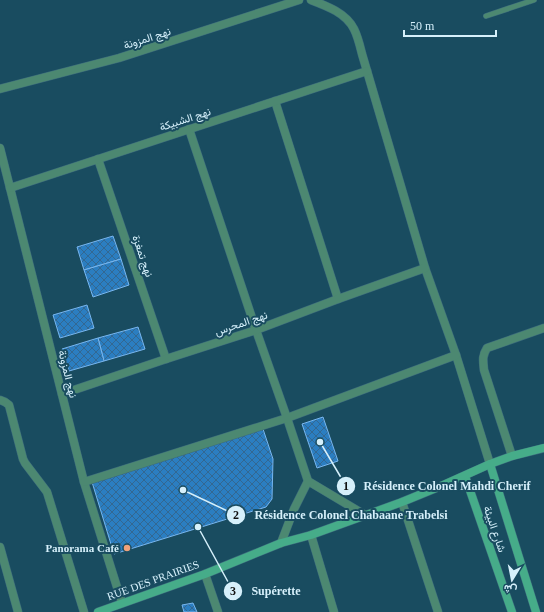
<svg xmlns="http://www.w3.org/2000/svg" width="544" height="612" font-family="'Times New Roman',Vazirmatn,serif">
  <style>
    .building { fill: url(#building-cross-hatch); stroke: #78b6ef }
    .lines { fill: none; stroke-linecap: round; stroke-linejoin: round }
    .lane-casing { stroke: #3b6a7c; stroke-width: 6 }
    .street-casing { stroke: #3b6a7c; stroke-width: 9 }
    .secondary-casing { stroke: #3b6a7c; stroke-width: 9 }
    .lane { stroke: #4c8871; stroke-width: 5 }
    .street { stroke: #4c8871; stroke-width: 8 }
    .secondary { stroke: #46ac89; stroke-width: 8 }
    .poi-dot { fill: #f1a27b; stroke: #194c60; stroke-width: 1.5 }
    .labels { text-anchor: middle; dominant-baseline: central; stroke-width: 4; stroke-linejoin: round; paint-order: stroke }
    .street-label { font-size: 11px; fill: #d6f0fb; stroke: #194c60 }
    .poi-label { font-size: 11px; font-weight: bold; fill: #d6f0fb; stroke: #194c60; text-anchor: end }
    .leader { fill: none; stroke: #d6f0fb; stroke-width: 1.5 }
    .callout-dot { fill: #d6f0fb; stroke: #194c60; stroke-width: 1.5 }
    .mark-label { font-size: 12px; text-anchor: middle; font-weight: bold; fill: #111 }
    .callout-label { font-size: 12px; text-anchor: middle; font-weight: bold; fill: #d6f0fb; stroke: #194c60; stroke-width: 4; stroke-linejoin: round; paint-order: stroke }
  </style>
  <defs>
    <pattern id="building-cross-hatch" width="8" height="8" patternUnits="userSpaceOnUse"><rect width="8" height="8" fill="#2b7ec1"/><path d="M0 0l8 8M0 8l8-8" fill="none" stroke="#336892"/></pattern>
  </defs>
  <rect width="100%" height="100%" fill="#194c60"/>
  <!-- building -->
  <g class="building">
    <polygon points="113,236 121,259 84,270 77,247"/>
    <polygon points="121,259 129,285 93,297 84,270"/>
    <polygon points="87,305 94,328 60,338 53,315"/>
    <polygon points="138,327 145,349 104,361 98,338"/>
    <polygon points="98,338 104,361 69,371 62,349"/>
    <polygon points="323,417 338,461 317,468 302,424"/>
    <polygon points="263,429 273,459 272,499 266,507 114,554 92,482"/>
    <polygon points="193,603 197,612 184,612 182,605"/>
  </g>
  <g class="lines">
    <!-- lane casing -->
    <g class="lane-casing">
      <polyline id="lane" points="486,16 534,0"/>
    </g>
    <!-- street casing -->
    <g class="street-casing">
      <g id="street">
        <path d="M311,0C327,6 346,13 354,29C358,37 360,46 362,54L425,268L456,355L490,464"/>
        <polyline points="0,89 119,58 299,0"/>
        <polyline points="275,101 338,299"/>
        <polyline points="189,129 256,330 287,418 308,481 365,515"/>
        <polyline points="0,148 84,482 122,603"/>
        <polyline points="98,159 166,359"/>
        <polyline points="10,188 367,71"/>
        <polyline points="62,394 166,359 256,330 338,299 425,268"/>
        <polyline points="0,400 5,402 9,405 23,459 25,463 47,492 84,612"/>
        <path d="M512,456L484,370C483,360 482,356 487,348L544,328"/>
        <polyline points="84,482 287,418 456,355"/>
        <polyline points="402,502 438,612"/>
        <polyline points="311,535 334,612"/>
        <polyline points="281,543 294,509 308,481"/>
        <polyline points="0,547 18,612"/>
        <polyline points="205,574 218,612"/>
      </g>
    </g>
    <!-- secondary casing -->
    <g class="secondary-casing">
      <g id="secondary">
        <polyline points="490,464 536,612"/>
        <polyline points="465,476 512,612"/>
        <polyline points="98,612 205,574 281,543 311,535 402,502 441,486 490,464 512,456 544,448"/>
      </g>
    </g>
    <!-- lane -->
    <use href="#lane" class="lane"/>
    <!-- street -->
    <use href="#street" class="street"/>
    <!-- secondary -->
    <use href="#secondary" class="secondary"/>
  </g>
  <!-- markers -->
  <circle class="poi-dot" cx="127" cy="548" r="4"/>
  <g class="labels">
    <!-- street labels -->
    <g class="street-label">
      <text transform="translate(147 38) rotate(-18)">نهج المزونة</text>
      <text transform="translate(185 119) rotate(-18)">نهج الشبيكة</text>
      <text transform="translate(143 256) rotate(71)">نهج تمغزة</text>
      <text transform="translate(241 323) rotate(-19)">نهج المحرس</text>
      <text transform="translate(68 374) rotate(76)">نهج المزونة</text>
      <text transform="translate(495 529) rotate(71)">شارع البيئة</text>
      <text transform="translate(153 580) rotate(-20)">RUE DES PRAIRIES</text>
    </g>
    <!-- poi labels -->
    <g class="poi-label">
      <text x="119" y="548">Panorama Café</text>
    </g>
  </g>
  <!-- callouts -->
  <path class="leader" d="M320 442L346 486M183 490L236 515M198 527L233 591"/>
  <g class="callout-dot">
    <circle cx="320" cy="442" r="4"/>
    <circle cx="183" cy="490" r="4"/>
    <circle cx="198" cy="527" r="4"/>
    <circle cx="346" cy="486" r="10"/>
    <circle cx="236" cy="515" r="10"/>
    <circle cx="233" cy="591" r="10"/>
  </g>
  <g class="mark-label">
    <text x="346" y="490">1</text>
    <text x="236" y="519">2</text>
    <text x="233" y="595">3</text>
  </g>
  <g class="callout-label">
    <text x="447" y="490">Résidence Colonel Mahdi Cherif</text>
    <text x="351" y="519">Résidence Colonel Chabaane Trabelsi</text>
    <text x="276" y="595">Supérette</text>
  </g>
  <!-- north arrow -->
  <g transform="translate(512 580) rotate(190)" stroke="#194c60" stroke-width="3" paint-order="stroke">
  <path d="M0-3L7 15L0 10L-7 15Z" fill="#d6f0fb"/>
  <text y="-6" font-size="11" font-weight="bold" text-anchor="middle" fill="#d6f0fb">ش</text>
  </g>
  <!-- scale -->
  <path d="M404 30v6h92v-6" fill="none" stroke="#d6f0fb" stroke-width="2"/>
  <text x="410" y="30" font-size="12" fill="#d6f0fb" stroke="#194c60" stroke-width="3" paint-order="stroke">50 m</text>
</svg>
